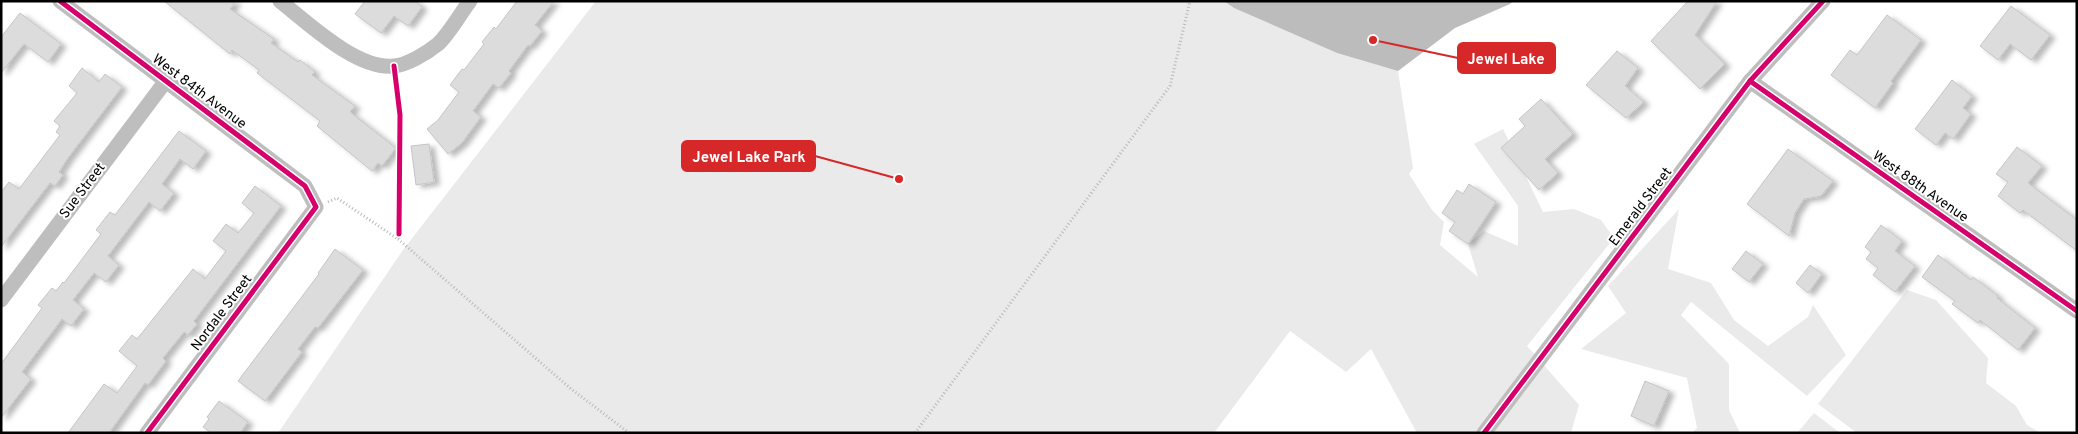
<svg xmlns="http://www.w3.org/2000/svg" width="2078" height="434" font-family="Overpass,sans-serif">
  <style>
    .green { fill: #eaeaea }
    .water { fill: #bcbcbc }
    .building { fill: #dcdcdc; stroke: #c5c5c5; filter: url(#shadow) }
    .lines { fill: none; stroke-linecap: round; stroke-linejoin: round }
    .path { stroke: #b8b8b8; stroke-width: 3; stroke-dasharray: 1 2.5; stroke-linecap: butt }
    .street { stroke: #bebebe; stroke-width: 15 }
    .cycleway-casing { stroke: #fff; stroke-width: 8 }
    .cycleway { stroke: #d6006c; stroke-width: 5 }
    .labels { text-anchor: middle; dominant-baseline: central; stroke-width: 4; stroke-linejoin: round; paint-order: stroke }
    .street-label { font-size: 14px; fill: #000; stroke: #fff }
    .leader { fill: none; stroke: #d62828; stroke-width: 2 }
    .callout-dot { fill: #d62828; stroke: #fff; stroke-width: 2 }
    .callout { fill: #d62828; stroke: #d62828; stroke-width: 2 }
    .callout-label { font-size: 15px; text-anchor: middle; font-weight: bold; fill: #fff }
  </style>
  <defs>
    <filter id="shadow"><feDropShadow dx="5.5" dy="3" stdDeviation="2.5" flood-color="#0004"/></filter>
  </defs>
  <rect width="100%" height="100%" fill="#fff"/>
  <!-- green -->
  <g class="green">
    <polygon points="596,1 1224,1 1234,8 1337,53 1398,71 1413,168 1409,174 1432,210 1444,222 1440,245 1478,277 1468,244 1484,231 1518,246 1518,206 1474,144 1503,129 1543,212 1574,209 1601,220 1614,238 1527,346 1579,405 1571,433 1417,433 1371,349 1346,372 1290,331 1214,433 278,433 403,250"/>
    <polygon points="1679,209 1668,269 1711,283 1734,320 1768,346 1808,317 1813,305 1846,355 1807,396 1691,302 1681,315 1729,364 1729,410 1740,433 1692,433 1697,428 1687,378 1581,349 1626,313 1608,286"/>
    <polygon points="1907,290 1936,300 1988,358 1986,383 2016,406 2027,425 2040,433 1857,433 1818,404"/>
    <polygon points="1814,413 1840,433 1797,433"/>
  </g>
  <!-- water -->
  <polygon class="water" points="1224,1 1513,1 1510,4 1455,28 1398,71 1337,53 1234,8"/>
  <!-- building -->
  <g class="building">
    <polygon points="164,1 236,1 230,9 274,39 271,43 298,62 300,60 315,72 312,75 355,106 350,112 396,148 382,166 378,163 372,171 317,126 320,121 257,73 259,70 232,50 230,54"/>
    <polygon points="365,1 415,1 422,7 408,26 394,16 381,33 355,14"/>
    <polygon points="517,1 554,1 535,25 542,31 530,46 528,45 509,71 511,73 499,88 493,84 473,111 481,117 462,143 448,154 427,129 438,120 459,92 450,85 462,69 464,70 484,44 482,42 494,27 496,29"/>
    <polygon points="1688,1 1717,1 1695,35 1725,64 1700,89 1651,41"/>
    <polygon points="2011,6 2050,35 2031,60 2010,44 1998,60 1980,46"/>
    <polygon points="20,13 61,44 48,62 24,44 1,73 1,37"/>
    <polygon points="1887,15 1921,40 1891,81 1893,83 1875,108 1831,75 1850,50 1857,55"/>
    <polygon points="1617,51 1638,68 1625,86 1644,102 1626,118 1586,85"/>
    <polygon points="82,68 99,82 105,74 122,87 68,158 59,172 63,175 55,186 50,183 1,247 1,192 9,182 19,189 60,135 56,132 60,126 54,121 77,93 69,86"/>
    <polygon points="1952,80 1972,96 1963,108 1971,114 1953,139 1945,133 1936,145 1915,129"/>
    <polygon points="1541,99 1573,134 1545,159 1558,173 1539,190 1501,148 1525,126 1519,119"/>
    <polygon points="179,131 206,151 193,169 180,159 162,184 174,193 160,211 149,202 108,256 119,265 106,282 94,273 73,300 84,309 71,326 62,319 22,372 31,379 1,418 1,364 42,308 38,305 52,288 56,291 63,282 64,283 101,234 96,230 110,212 115,215"/>
    <polygon points="429,144 434,182 416,185 411,146"/>
    <polygon points="2017,147 2042,166 2028,183 2077,220 2077,251 2023,210 2020,213 1998,196 2008,182 1996,174"/>
    <polygon points="1788,149 1833,181 1821,196 1804,199 1795,213 1789,236 1747,204"/>
    <polygon points="1469,184 1496,202 1468,244 1449,231 1455,222 1442,213 1457,190 1463,194"/>
    <polygon points="255,186 281,206 194,321 197,324 188,335 184,332 163,358 166,361 148,385 145,383 109,433 68,433 104,384 117,393 137,366 119,351 132,335 137,339 193,269 205,279 210,272 226,251 213,241 226,224 238,233 254,213 242,203"/>
    <polygon points="1881,225 1902,241 1895,251 1915,266 1895,292 1873,275 1878,268 1866,259 1871,252 1865,247"/>
    <polygon points="335,249 363,270 318,328 315,327 298,349 302,352 265,401 238,381 319,274 318,273"/>
    <polygon points="1746,251 1763,264 1749,282 1732,269"/>
    <polygon points="1938,255 1971,280 1973,277 1998,296 1997,298 2035,328 2018,350 1980,320 1978,323 1952,304 1955,301 1922,277"/>
    <polygon points="1810,265 1822,274 1808,293 1796,283"/>
    <polygon points="1645,381 1669,391 1654,426 1631,416"/>
    <polygon points="219,401 248,422 240,433 211,433 203,427 209,419 207,417"/>
  </g>
  <g class="lines">
    <!-- path -->
    <g class="path">
      <polyline points="328,202 337,198 398,239 399,234"/>
      <polyline points="398,239 570,388 629,433"/>
      <polyline points="915,433 1170,86 1190,1"/>
    </g>
    <!-- street -->
    <g class="street">
      <polyline points="60,1 305,186 316,207 147,433"/>
      <path d="M280,1C308,23 357,70 394,66C407,65 427,53 438,44C449,34 460,14 470,1"/>
      <polyline points="1750,81 2077,311"/>
      <polyline points="1,300 165,82"/>
      <polyline points="1484,433 1750,81 1823,1"/>
    </g>
    <!-- cycleway casing -->
    <g class="cycleway-casing">
      <g id="cycleway">
        <polyline points="60,1 305,186 316,207 147,433"/>
        <polyline points="394,66 400,115 399,234"/>
        <polyline points="1750,81 2077,311"/>
        <polyline points="1484,433 1750,81 1823,1"/>
      </g>
    </g>
    <!-- cycleway -->
    <use href="#cycleway" class="cycleway"/>
  </g>
  <g class="labels">
    <!-- street labels -->
    <g class="street-label">
      <text transform="translate(199 92) rotate(37)">West 84th Avenue</text>
      <text transform="translate(1920 187) rotate(35)">West 88th Avenue</text>
      <text transform="translate(83 191) rotate(-53)">Sue Street</text>
      <text transform="translate(1641 207) rotate(-53)">Emerald Street</text>
      <text transform="translate(222 313) rotate(-53)">Nordale Street</text>
    </g>
  </g>
  <!-- callouts -->
  <path class="leader" d="M1373 40L1458 58M899 179L815 156"/>
  <g class="callout-dot">
    <circle cx="1373" cy="40" r="5"/>
    <circle cx="899" cy="179" r="5"/>
  </g>
  <g class="callout">
    <rect x="1458" y="43" width="97" height="30" rx="5"/>
    <rect x="682" y="141" width="133" height="30" rx="5"/>
  </g>
  <g class="callout-label">
    <text x="1506" y="64">Jewel Lake</text>
    <text x="749" y="162">Jewel Lake Park</text>
  </g>
  <!-- border -->
  <rect width="2078" height="434" fill="none" stroke="#000000" stroke-width="5"/>
</svg>
